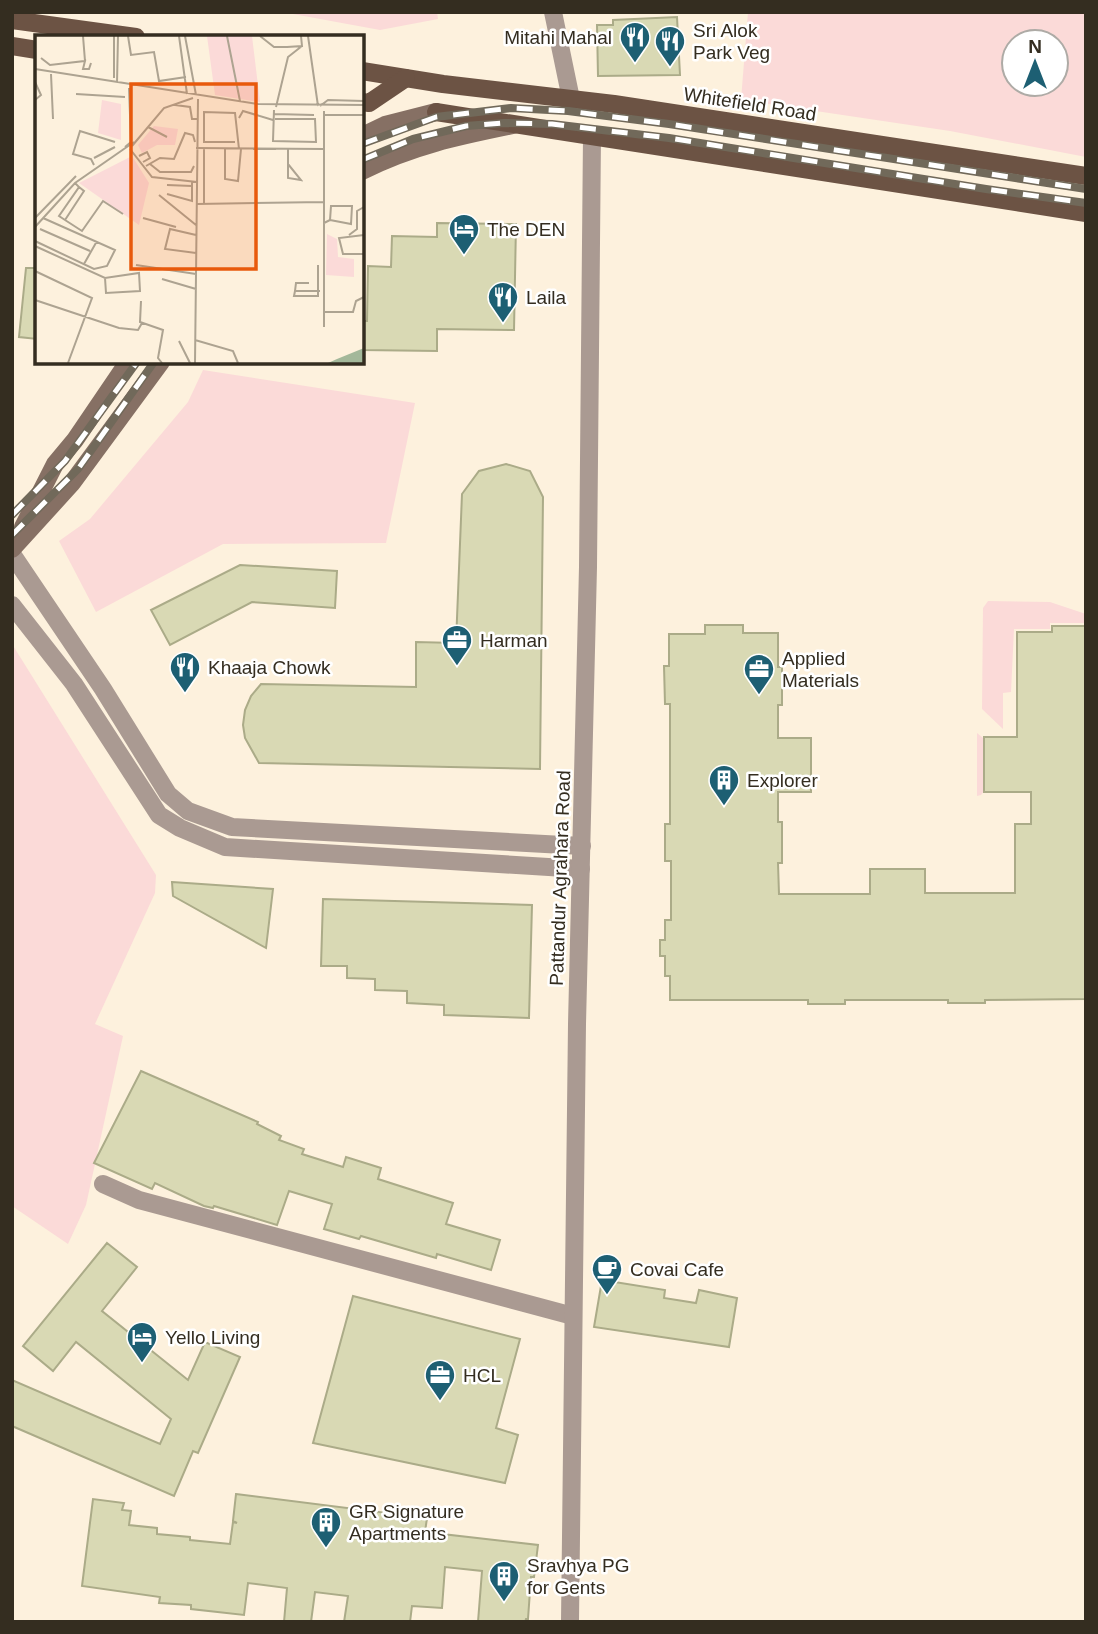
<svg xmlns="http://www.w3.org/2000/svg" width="1098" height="1634" font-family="Arial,sans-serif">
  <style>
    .green { fill: #fbdad8; fill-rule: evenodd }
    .building { fill: #d9d9b4; stroke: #abab88; stroke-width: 2 }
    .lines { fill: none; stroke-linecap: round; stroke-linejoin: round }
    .minor { stroke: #aa9a92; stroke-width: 18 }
    .tertiary { stroke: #aa9a92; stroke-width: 18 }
    .secondary { stroke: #867064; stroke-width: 18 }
    .primary { stroke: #6c5344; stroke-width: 18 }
    .rail-casing { stroke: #71695a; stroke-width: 8 }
    .rail { stroke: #fff; stroke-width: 5; stroke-dasharray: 16; stroke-linecap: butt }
    .labels { text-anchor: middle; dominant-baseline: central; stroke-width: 5; stroke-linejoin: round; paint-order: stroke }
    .poi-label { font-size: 19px; fill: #342d20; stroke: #fff; text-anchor: start }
    .street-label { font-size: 19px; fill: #342d20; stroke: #fff }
    .inset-road { fill: none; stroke: #ada391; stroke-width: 2 }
    .view { fill: #e8590c; fill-opacity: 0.15; stroke: #e8590c; stroke-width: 3.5 }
    .inset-edge { fill: none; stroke: #342d20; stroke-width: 3.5 }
  </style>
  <rect width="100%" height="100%" fill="#fdf1dd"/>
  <!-- green -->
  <g class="green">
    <polygon points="282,12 437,12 438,19 380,30"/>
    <path d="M748,12H1086V157L950,131L741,100ZM1056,42V84H1014V42Z"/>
    <polygon points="203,370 415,403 386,543 223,544 96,612 59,541 90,519 188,402"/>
    <polygon points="988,601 1050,602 1086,614 1086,623 1050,623 1050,629 1014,629 1011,692 1003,693 1003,729 982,709 983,608"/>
    <polygon points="12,644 156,875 155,893 95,1024 123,1036 86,1205 68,1244 12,1206"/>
    <polygon points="977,733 988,742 989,784 981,795 977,796"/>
  </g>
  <!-- building -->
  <g class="building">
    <polygon points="677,17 680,75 598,76 597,25 613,25 613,20"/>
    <polygon points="437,223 516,224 514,330 437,329 437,351 362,350 362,321 367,321 368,266 391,267 392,236 437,237"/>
    <polygon points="26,268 37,268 37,339 19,337"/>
    <polygon points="506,464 530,471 543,497 540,769 259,763 245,738 243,725 245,710 251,696 261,684 416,687 416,642 456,643 462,494 479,471"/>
    <polygon points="240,565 337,571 335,608 252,602 170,645 151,610"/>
    <polygon points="705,625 743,625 743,633 778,633 778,667 782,667 782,705 778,705 778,738 811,738 811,792 778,792 778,822 782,822 782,863 778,863 779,894 870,894 870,869 925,869 925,893 1015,893 1015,824 1031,824 1031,792 984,792 984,737 1017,737 1017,632 1052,632 1052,626 1086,626 1086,999 985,1000 985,1003 948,1003 948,1000 845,1000 845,1004 808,1004 808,1000 670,1000 670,976 665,976 665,956 660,956 660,940 665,940 665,920 671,920 671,861 665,861 665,824 670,824 670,704 665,704 664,666 669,666 669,634 705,634"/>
    <polygon points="172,882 273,889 266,948 173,896"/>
    <polygon points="323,899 532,905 529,1018 444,1015 444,1005 407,1003 407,991 375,990 375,979 347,978 347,966 321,966"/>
    <polygon points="141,1071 258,1122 257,1124 281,1136 279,1140 304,1149 302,1154 343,1167 346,1157 381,1168 378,1179 453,1203 446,1224 500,1240 491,1270 437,1254 436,1258 361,1236 359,1239 324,1229 332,1204 289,1191 277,1225 214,1206 213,1208 204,1206 155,1183 152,1189 94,1163"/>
    <polygon points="107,1243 137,1267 102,1311 188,1380 205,1342 240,1357 198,1453 193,1451 174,1496 12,1426 12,1380 160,1444 171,1419 76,1342 53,1371 23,1346"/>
    <polygon points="602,1280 665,1290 664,1298 696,1303 699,1290 737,1298 729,1347 594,1327"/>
    <polygon points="353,1296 520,1339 496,1428 518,1435 505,1483 313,1443"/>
    <polygon points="236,1494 427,1518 425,1532 538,1545 534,1577 531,1577 528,1619 526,1619 525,1622 478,1622 482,1571 445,1567 442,1608 412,1606 410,1622 344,1622 348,1596 315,1592 311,1622 284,1622 287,1588 248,1583 244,1615 191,1609 191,1605 159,1603 160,1597 82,1586 93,1499 124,1503 122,1510 131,1511 129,1525 157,1528 157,1534 190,1537 190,1540 230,1544 233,1522 237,1523 233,1521"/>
  </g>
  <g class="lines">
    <!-- minor -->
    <g class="minor">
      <polyline points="553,12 571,99"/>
      <polyline points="103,1184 139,1200 573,1316"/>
    </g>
    <!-- tertiary -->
    <g class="tertiary">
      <polyline points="12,554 103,689 168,794 188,811 232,827 582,846"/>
      <polyline points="12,605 74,684 159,815 180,828 225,847 581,869"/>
      <polyline points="570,1622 577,1024 588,567 592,136"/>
    </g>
    <!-- secondary -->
    <g class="secondary">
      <polyline points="362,136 385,125 436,112"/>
      <path d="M362,171C411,146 459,136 513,125"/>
      <polyline points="23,527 55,464 75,440 128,362"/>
      <polyline points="12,549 72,483 161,362"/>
    </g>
    <!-- primary -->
    <g class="primary">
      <polyline points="12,20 136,37"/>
      <polyline points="12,46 37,50"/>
      <polyline points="362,71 443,84 614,104 1086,176"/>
      <polyline points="362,102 369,103 406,78"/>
      <polyline points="436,112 1086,213"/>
    </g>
    <!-- rail casing -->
    <g class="rail-casing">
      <g id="rail">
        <polyline points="362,144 436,117 511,108 568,111 669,124 1086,189"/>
        <polyline points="362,160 413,139 466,126 504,123 552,124 669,138 986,189 1086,203"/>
        <polyline points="12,515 65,461 137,362"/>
        <polyline points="12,535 78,469 154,362"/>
      </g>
    </g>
    <!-- rail -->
    <use href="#rail" class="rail"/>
  </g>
  <!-- icons -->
  <defs>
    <g id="restaurant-pin" transform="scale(1.575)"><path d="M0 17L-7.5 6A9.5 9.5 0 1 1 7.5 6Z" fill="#1d5f73" stroke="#fff"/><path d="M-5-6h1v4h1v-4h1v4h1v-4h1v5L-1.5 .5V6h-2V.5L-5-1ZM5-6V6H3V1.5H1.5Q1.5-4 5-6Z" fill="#fff"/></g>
    <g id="hotel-pin" transform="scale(1.575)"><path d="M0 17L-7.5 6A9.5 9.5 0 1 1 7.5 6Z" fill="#1d5f73" stroke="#fff"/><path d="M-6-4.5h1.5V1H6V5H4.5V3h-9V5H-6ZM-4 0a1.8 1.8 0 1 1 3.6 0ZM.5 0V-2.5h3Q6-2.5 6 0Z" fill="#fff"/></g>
    <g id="office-pin" transform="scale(1.575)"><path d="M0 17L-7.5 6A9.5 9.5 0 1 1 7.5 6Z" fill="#1d5f73" stroke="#fff"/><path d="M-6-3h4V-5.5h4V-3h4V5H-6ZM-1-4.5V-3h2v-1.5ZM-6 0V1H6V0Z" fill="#fff"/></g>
    <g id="building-pin" transform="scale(1.575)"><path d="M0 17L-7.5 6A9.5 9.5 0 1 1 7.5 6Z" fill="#1d5f73" stroke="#fff"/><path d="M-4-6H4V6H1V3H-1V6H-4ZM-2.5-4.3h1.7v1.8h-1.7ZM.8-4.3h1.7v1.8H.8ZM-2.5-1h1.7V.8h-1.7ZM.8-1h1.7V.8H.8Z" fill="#fff"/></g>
    <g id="cafe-pin" transform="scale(1.575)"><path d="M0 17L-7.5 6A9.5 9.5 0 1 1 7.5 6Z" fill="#1d5f73" stroke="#fff"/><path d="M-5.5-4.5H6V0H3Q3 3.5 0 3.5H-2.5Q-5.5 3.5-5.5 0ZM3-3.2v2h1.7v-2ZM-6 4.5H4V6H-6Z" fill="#fff"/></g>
  </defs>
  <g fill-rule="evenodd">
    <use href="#restaurant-pin" x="635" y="37"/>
    <use href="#restaurant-pin" x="670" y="41"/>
    <use href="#hotel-pin" x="464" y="229"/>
    <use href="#restaurant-pin" x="503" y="297"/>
    <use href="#office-pin" x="457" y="640"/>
    <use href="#restaurant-pin" x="185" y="667"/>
    <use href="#office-pin" x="759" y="669"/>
    <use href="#building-pin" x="724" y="780"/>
    <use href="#cafe-pin" x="607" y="1269"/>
    <use href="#hotel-pin" x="142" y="1337"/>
    <use href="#office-pin" x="440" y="1375"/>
    <use href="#building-pin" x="326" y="1522"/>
    <use href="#building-pin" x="504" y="1576"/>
  </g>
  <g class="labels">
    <!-- poi labels -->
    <g class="poi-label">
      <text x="693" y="30">Sri Alok<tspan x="693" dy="22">Park Veg</tspan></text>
      <text x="612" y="37" text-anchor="end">Mitahi Mahal</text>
      <text x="487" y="229">The DEN</text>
      <text x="526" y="297">Laila</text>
      <text x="480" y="640">Harman</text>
      <text x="782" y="658">Applied<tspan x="782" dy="22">Materials</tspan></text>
      <text x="208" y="667">Khaaja Chowk</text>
      <text x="747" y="780">Explorer</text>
      <text x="630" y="1269">Covai Cafe</text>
      <text x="165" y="1337">Yello Living</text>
      <text x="463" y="1375">HCL</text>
      <text x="349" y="1511">GR Signature<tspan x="349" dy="22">Apartments</tspan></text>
      <text x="527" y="1565">Sravhya PG<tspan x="527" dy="22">for Gents</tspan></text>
    </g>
    <!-- street labels -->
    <g class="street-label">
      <text transform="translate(750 104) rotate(9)">Whitefield Road</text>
      <text transform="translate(560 878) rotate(-88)">Pattandur Agrahara Road</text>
    </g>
  </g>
  <!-- overview -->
  <g transform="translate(35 35)">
    <rect width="329" height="329" fill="#fdf1dd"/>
    <path d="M172,1H217L225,67L180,60ZM67,65L86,69V105L63,98ZM119,91L143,94L140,110H122L107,118L103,110ZM97,121L114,148L104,190L44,148ZM292,199L302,204L303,222L319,224V242L291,240Z" fill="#fbdad8"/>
    <path d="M329,313V328H293L302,324Z" fill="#a3b89a"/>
    <path class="inset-road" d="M48,1L50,26M93,1L96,20L119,17L124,46L151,42M144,1L152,59M150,1L161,60M192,1L205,66M225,1L239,12H252L267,11L266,1M273,1L283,71M6,23L15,30L50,26L48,34H54L56,28M0,34L223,69L329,70M16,39L18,84M79,43V1M0,47L6,60L0,65M82,48L83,1M41,59L90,62M140,70L155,72L157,84H163M285,71L293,65L329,66M241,72L253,22L267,11M239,75L238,106L281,107L280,84H240M239,79L279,80M290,80H329M204,83L208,76L238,85M113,92L132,102M200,107H169V77L200,78L204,114M97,111L129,73L158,63M90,112L96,107L94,53M161,113L290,114M95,114L117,142L162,147M190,114V144L203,146L206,114M218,114H241M253,114V143L266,145L253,129M104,121L112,117L115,123L108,127M59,123L80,112M115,129L125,137H156L159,131M59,130L56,124L38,119L45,96L80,107M111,131L125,123L139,124L150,98L158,100L160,107M40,148L44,152L24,181L30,185L47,196L68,166L88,179M132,150L157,151M132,159L157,166V147M124,160L161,190M162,169L289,167M169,169V113M0,183L41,141M108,183L141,192M30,185L49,156L44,152M289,188L295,185L296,171H317L316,189L295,185M0,192L40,148L99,107M5,194L55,216M314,200L322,194V176L329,172M329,200L304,203L308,219H329M0,206L59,234L72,231L80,215L8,183M0,211L70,243L104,238L105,256L71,258L70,243M161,218L130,214L135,194L161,200M49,229L62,206M101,230L161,239M0,236L57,263L33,328M127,244L161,254M274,248H261L260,256H285M260,256L259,261H283V230M0,265L84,293L103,295L107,288M106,266L105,287L128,295L123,323L127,328M289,277H318L321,266L329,262M289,292V76M160,305L198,316L203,328M144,306L155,328M160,328L163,64"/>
    <path class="view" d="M96,49H221V234H96Z"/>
    <rect width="329" height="329" class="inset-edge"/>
  </g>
  <!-- border -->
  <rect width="1098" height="1634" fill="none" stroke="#342d20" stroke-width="28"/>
  <!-- north arrow -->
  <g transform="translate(1035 63)"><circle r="33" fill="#ffffff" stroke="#aeaba6" stroke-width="2"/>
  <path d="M0-5L12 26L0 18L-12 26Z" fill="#1d5f73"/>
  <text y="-10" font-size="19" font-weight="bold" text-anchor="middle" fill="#342d20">N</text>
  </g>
</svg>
